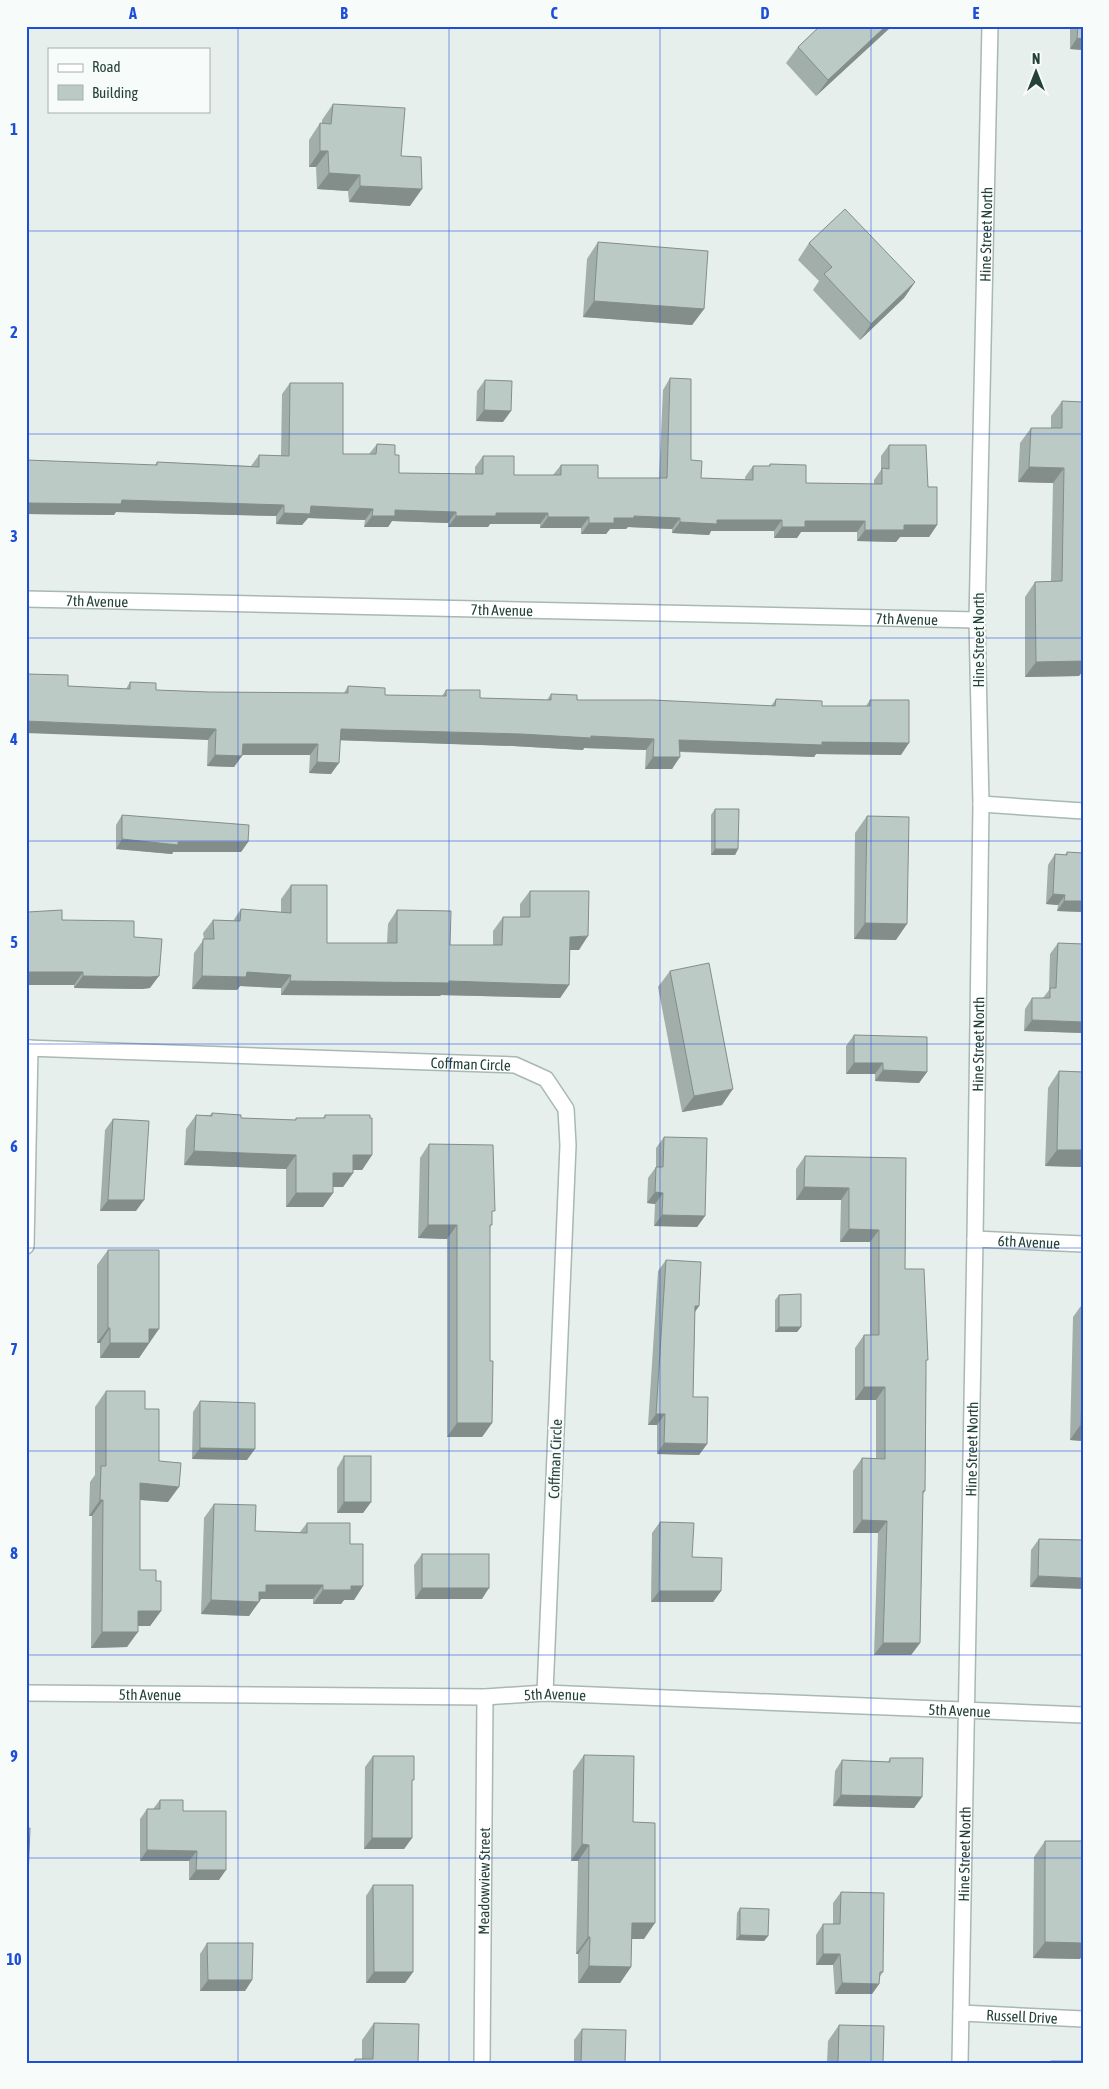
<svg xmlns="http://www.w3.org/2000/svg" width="1109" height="2089" font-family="'Asap Condensed',sans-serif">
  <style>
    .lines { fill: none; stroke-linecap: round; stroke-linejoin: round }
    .minor-casing { stroke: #a8b8b2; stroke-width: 18 }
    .minor { stroke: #fff; stroke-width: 15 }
    .wall { fill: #a1aea9 }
    .shaded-wall { fill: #838d89 }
    .building { fill: #bbcac4; stroke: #838d89 }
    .grid { fill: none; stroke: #1d4ed8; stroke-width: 1; stroke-opacity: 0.55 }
    .labels { text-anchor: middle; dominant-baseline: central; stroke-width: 4.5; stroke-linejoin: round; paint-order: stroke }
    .street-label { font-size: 15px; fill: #24423a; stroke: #f7fbf9 }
    .neatline { fill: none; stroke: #1d4ed8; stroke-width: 2 }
    .grid-label { font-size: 16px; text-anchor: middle; font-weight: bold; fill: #1d4ed8 }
  </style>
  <rect width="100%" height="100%" fill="#e6efeb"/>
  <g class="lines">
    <!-- minor casing -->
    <g class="minor-casing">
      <g id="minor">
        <path id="s1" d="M26,599L977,620"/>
        <polyline points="981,804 1083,811"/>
        <path id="s2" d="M26,1048L515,1065L546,1079L566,1109L568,1145L545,1693"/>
        <path id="s3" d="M975,1239L1083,1244"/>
        <polyline points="26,1246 30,1048"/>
        <path id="s4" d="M26,1693L485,1697L545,1693L1083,1715"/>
        <path id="s5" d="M961,2013L1083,2019"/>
        <path id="s6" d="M482,2063L485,1697"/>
        <path id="s7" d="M960,2063L975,1239L981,804L977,620L990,26"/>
      </g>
    </g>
    <!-- minor -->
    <use href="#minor" class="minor"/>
  </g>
  <!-- wall -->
  <g class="wall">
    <polygon points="820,26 892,26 816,96 786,63 798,47"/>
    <polygon points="1070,26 1083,26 1083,50 1070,49"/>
    <polygon points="333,104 401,156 410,206 349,202 348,191 317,189 316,167 309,167 309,140 320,123 322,124 322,120"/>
    <polygon points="598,242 704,309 692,325 583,317 587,259"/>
    <polygon points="809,243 915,282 904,298 860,340 813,290 819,281 798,260"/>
    <polygon points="670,378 691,460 701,478 745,480 745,477 753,466 769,466 770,464 806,483 874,484 874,480 881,470 881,456 889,445 928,487 937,525 929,537 900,537 896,542 857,541 857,532 801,532 797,538 774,538 774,531 711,531 709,535 672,533 672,529 628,527 626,529 610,529 606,534 581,534 581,528 540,528 540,524 490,524 488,527 448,527 448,523 392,521 388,527 364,527 365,520 308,518 302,525 276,524 276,516 116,512 114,515 26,514 155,465 157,462 251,466 259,455 281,456 282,394 290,383 343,454 369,454 377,444 395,455 399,473 475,474 475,467 483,456 514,475 553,475 561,465 598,478 659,478 663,390"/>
    <polygon points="485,380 503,422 476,421 477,391"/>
    <polygon points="1062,401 1079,676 1025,677 1025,597 1035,582 1051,581 1053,483 1018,482 1020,443 1031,428 1051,428 1051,416"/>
    <polygon points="130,682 156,690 209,692 344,693 348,686 385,695 442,696 446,690 480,698 547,700 551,694 577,700 771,706 776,699 822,706 866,706 870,700 901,755 816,754 814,757 680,752 672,769 645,769 646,750 584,748 583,750 513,746 340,740 331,774 309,773 310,755 242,755 234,767 207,766 208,740 68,686 126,689"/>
    <polygon points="715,809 738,849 735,855 711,855 711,815"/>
    <polygon points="122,815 248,842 241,852 173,852 172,854 116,849 116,825"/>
    <polygon points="867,816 896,940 854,939 855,833"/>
    <polygon points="1067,852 1083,912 1057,911 1058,905 1046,904 1048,865 1055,854 1065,855"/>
    <polygon points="291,885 327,943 387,943 388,924 397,910 450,945 493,945 493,931 503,917 520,917 520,904 530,891 579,950 570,950 569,985 560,998 441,995 440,996 281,995 281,988 240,986 237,990 192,989 194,953 204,939 203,933 213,920 233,921 241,909 281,912 281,899"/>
    <polygon points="28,912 134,937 150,988 142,989 74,988 74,985 26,985 26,914"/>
    <polygon points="1058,943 1083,944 1083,1033 1024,1031 1025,1009 1032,998 1043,998 1049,990 1050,954"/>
    <polygon points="670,971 722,1105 682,1112 658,987"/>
    <polygon points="854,1035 927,1072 919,1083 875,1081 875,1074 846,1074 846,1046"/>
    <polygon points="1059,1071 1083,1072 1083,1167 1045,1166 1048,1088"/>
    <polygon points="212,1113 241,1118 295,1120 296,1118 323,1118 325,1115 372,1155 362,1170 353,1170 353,1173 343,1187 333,1187 333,1193 323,1207 286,1207 286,1169 184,1165 186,1129 196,1115 210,1115"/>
    <polygon points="113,1119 136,1211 100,1211 105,1130"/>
    <polygon points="664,1137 705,1216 697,1227 654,1226 655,1204 647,1203 648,1178 656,1167 656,1148"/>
    <polygon points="429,1144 492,1215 490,1229 490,1361 492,1423 482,1437 447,1437 447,1239 418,1238 420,1158"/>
    <polygon points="805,1156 906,1158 905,1269 926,1363 925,1491 923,1494 920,1643 911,1655 874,1655 878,1533 853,1533 853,1471 862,1458 876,1459 876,1400 855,1400 855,1348 864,1335 870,1335 870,1242 840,1242 841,1200 796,1200 796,1169"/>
    <polygon points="108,1250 149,1343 139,1358 100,1358 100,1343 97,1343 97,1265"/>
    <polygon points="666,1260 699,1306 695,1312 693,1397 707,1444 699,1455 657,1454 657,1425 648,1425 658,1271"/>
    <polygon points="779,1295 801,1327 797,1332 775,1332 775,1300"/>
    <polygon points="1083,1303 1083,1441 1070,1440 1073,1317"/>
    <polygon points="106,1391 145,1409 168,1502 140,1500 140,1570 156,1581 161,1611 150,1626 138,1626 127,1647 91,1648 92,1516 89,1516 90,1482 95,1475 95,1407"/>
    <polygon points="200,1401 247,1460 192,1459 193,1412"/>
    <polygon points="344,1456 371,1502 363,1513 337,1513 337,1468"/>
    <polygon points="214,1504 255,1531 300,1532 307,1523 350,1544 363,1586 354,1600 344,1600 341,1604 313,1604 313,1599 261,1599 249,1616 201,1614 204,1518"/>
    <polygon points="660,1522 721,1591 713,1602 651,1602 652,1533"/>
    <polygon points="1039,1539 1083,1540 1030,1587 1031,1550"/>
    <polygon points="422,1554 482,1599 415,1599 414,1565"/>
    <polygon points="584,1755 633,1822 644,1939 631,1939 631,1967 620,1983 578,1983 578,1954 576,1954 578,1861 571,1861 573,1771"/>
    <polygon points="373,1756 412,1783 412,1838 404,1849 364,1849 365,1767"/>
    <polygon points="890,1758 922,1797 914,1808 833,1806 835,1771 842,1760 888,1762"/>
    <polygon points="160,1800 183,1811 219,1880 189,1880 189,1861 140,1861 140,1819 147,1809 153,1809"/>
    <polygon points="1045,1841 1080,1959 1033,1958 1034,1857"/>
    <polygon points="373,1885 413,1972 405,1983 366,1983 366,1896"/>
    <polygon points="841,1892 883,1972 879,1978 879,1984 872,1994 835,1994 833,1965 816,1965 816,1935 823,1924 833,1924 833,1903"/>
    <polygon points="740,1908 768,1936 764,1941 736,1940 737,1913"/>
    <polygon points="207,1943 252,1980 245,1991 200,1991 200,1954"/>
    <polygon points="374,2023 418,2063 352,2063 355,2059 362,2059 362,2040"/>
    <polygon points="839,2025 883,2063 827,2063 828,2041"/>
    <polygon points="582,2029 625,2063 574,2063 574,2040"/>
  </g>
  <!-- shaded-wall -->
  <g class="shaded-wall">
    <polygon points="886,26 892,26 816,96 828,80"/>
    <polygon points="1077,38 1083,39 1083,50 1070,49"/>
    <polygon points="320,151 328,151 316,167 309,167"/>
    <polygon points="329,173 360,175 348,191 317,189"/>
    <polygon points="360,186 422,189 410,206 349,202"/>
    <polygon points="915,282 904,298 860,340 871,324"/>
    <polygon points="594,301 704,309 692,325 583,317"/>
    <polygon points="484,410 511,411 503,422 476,421"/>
    <polygon points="1029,467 1064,468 1053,483 1018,482"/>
    <polygon points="122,500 195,502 284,505 276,516 116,512 114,515 26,514 26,503"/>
    <polygon points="311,506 373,509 365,520 308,518 302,525 276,524 284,513"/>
    <polygon points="395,510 456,512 448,523 392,521 388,527 364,527 372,516"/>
    <polygon points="496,513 548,513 540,524 490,524 488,527 448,527 456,516"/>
    <polygon points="634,516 680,518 672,529 628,527 626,529 610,529 606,534 581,534 589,523 614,518"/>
    <polygon points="548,517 589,517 581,528 540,528"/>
    <polygon points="717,520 782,520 774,531 711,531 709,535 672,533 680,522"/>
    <polygon points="805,521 865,521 857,532 801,532 797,538 774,538 782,527"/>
    <polygon points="904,525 937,525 929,537 900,537 896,542 857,541 865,530"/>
    <polygon points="1083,661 1083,671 1079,676 1025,677 1036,662"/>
    <polygon points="26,721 216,729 208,740 26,733"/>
    <polygon points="341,729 591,736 654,739 646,750 584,748 583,750 513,746 332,740"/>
    <polygon points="679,740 909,743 901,755 816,754 814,757 671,751"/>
    <polygon points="243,744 318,744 310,755 235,755 242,756 234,767 207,766 215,755"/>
    <polygon points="653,757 680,757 672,769 645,769"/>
    <polygon points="317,762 339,763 331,774 309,773"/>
    <polygon points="122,839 178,842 248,842 241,852 173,852 172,854 116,849"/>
    <polygon points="715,849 738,849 735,855 711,855"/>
    <polygon points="1053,894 1065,895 1058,905 1046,904"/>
    <polygon points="1064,901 1083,901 1083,912 1057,911"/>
    <polygon points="865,923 907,924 896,940 854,939"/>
    <polygon points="588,936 579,950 560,950 570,937"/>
    <polygon points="26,972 83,972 74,985 26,985"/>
    <polygon points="247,972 291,975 281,988 240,986 237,990 192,989 202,976"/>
    <polygon points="83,976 159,976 150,988 142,989 74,988"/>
    <polygon points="290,981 449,981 569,985 560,998 441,995 440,996 281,995"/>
    <polygon points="1032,1020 1083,1022 1083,1033 1024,1031"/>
    <polygon points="854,1063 883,1063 875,1074 846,1074"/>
    <polygon points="883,1070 927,1072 919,1083 875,1081"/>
    <polygon points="733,1089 722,1105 682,1112 694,1096"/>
    <polygon points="1057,1150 1083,1150 1083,1167 1045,1166"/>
    <polygon points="194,1151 296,1155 286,1169 184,1165"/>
    <polygon points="353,1155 372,1155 362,1170 343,1170"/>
    <polygon points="333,1173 353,1173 343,1187 323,1187"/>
    <polygon points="804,1187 849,1188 841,1200 796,1200"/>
    <polygon points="655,1192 663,1193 655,1204 647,1203"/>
    <polygon points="296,1193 333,1193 323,1207 286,1207"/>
    <polygon points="108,1200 144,1200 136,1211 100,1211"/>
    <polygon points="662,1215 705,1216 697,1227 654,1226"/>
    <polygon points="428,1225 457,1225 447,1239 418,1238"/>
    <polygon points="849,1229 879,1230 870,1242 840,1242"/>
    <polygon points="695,1306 699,1306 691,1317"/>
    <polygon points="779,1327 801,1327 797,1332 775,1332"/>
    <polygon points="108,1328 110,1328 100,1343 97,1343"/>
    <polygon points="149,1329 159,1329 139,1358 100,1358 110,1343"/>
    <polygon points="864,1387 885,1387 876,1400 855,1400"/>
    <polygon points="656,1414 665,1414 657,1425 648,1425"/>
    <polygon points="457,1423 492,1423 482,1437 447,1437"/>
    <polygon points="1081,1424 1083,1424 1083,1441 1070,1440"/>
    <polygon points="664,1443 707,1444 699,1455 657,1454"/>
    <polygon points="200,1448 255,1449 247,1460 192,1459"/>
    <polygon points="140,1483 179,1487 168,1502 129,1499"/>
    <polygon points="100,1500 103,1500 92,1516 89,1516"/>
    <polygon points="344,1502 371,1502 363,1513 337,1513"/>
    <polygon points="862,1520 887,1521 878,1533 853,1533"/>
    <polygon points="1038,1576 1083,1578 1083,1589 1030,1587"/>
    <polygon points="266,1585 323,1585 313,1599 261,1599 249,1616 201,1614 211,1600 259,1592"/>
    <polygon points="351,1586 363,1586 354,1600 344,1600 341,1604 313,1604 323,1590"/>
    <polygon points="422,1588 489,1588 482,1599 415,1599"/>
    <polygon points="659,1591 721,1591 713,1602 651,1602"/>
    <polygon points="138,1611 161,1611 150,1626 127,1626"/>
    <polygon points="102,1632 138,1632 127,1647 91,1648"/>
    <polygon points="883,1643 920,1643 911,1655 874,1655"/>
    <polygon points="841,1795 922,1797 914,1808 833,1806"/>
    <polygon points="372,1838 412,1838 404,1849 364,1849"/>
    <polygon points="582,1844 589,1845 578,1861 571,1861"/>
    <polygon points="147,1850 197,1851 189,1861 140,1861"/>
    <polygon points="196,1870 226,1870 219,1880 189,1880"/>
    <polygon points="632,1923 655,1923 644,1939 620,1939"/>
    <polygon points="740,1935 768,1936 764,1941 736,1940"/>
    <polygon points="588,1937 590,1937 578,1954 576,1954"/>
    <polygon points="1045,1942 1083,1943 1083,1955 1080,1959 1033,1958"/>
    <polygon points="823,1954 840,1954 833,1965 816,1965"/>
    <polygon points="589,1966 631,1967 620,1983 578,1983"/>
    <polygon points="374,1972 413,1972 405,1983 366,1983"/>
    <polygon points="208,1980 252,1980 245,1991 200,1991"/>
    <polygon points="842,1983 879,1984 872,1994 835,1994"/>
  </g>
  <!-- building -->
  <g class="building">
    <polygon points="820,26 886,26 828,80 798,47"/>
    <polygon points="1078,26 1083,26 1083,39 1077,38"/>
    <polygon points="333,104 405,108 401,156 421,157 422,189 360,186 360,175 329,173 328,151 320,151 320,123 331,124"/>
    <polygon points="845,209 915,282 871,324 824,274 832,267 809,243"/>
    <polygon points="598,242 708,251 704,309 594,301"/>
    <polygon points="670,378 691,379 691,460 702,461 701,478 753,480 753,466 770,466 770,464 806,465 806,483 882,484 882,468 889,469 889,445 926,445 928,487 937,487 937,525 904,525 904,530 865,530 865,521 805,521 805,527 782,527 782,520 717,520 717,524 680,522 680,518 634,516 634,518 614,518 614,523 589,523 589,517 548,517 548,513 496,513 496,516 456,516 456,512 395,510 395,516 372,516 373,509 311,506 310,514 284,513 284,505 122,500 121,504 26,503 26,460 157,465 157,462 259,467 259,455 289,456 290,383 343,383 343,454 376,454 377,444 395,445 395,455 399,455 399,473 483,474 483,456 514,456 514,475 561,475 561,465 598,465 598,478 667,478"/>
    <polygon points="485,380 512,381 511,411 484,410"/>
    <polygon points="1062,401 1083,402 1083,661 1036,662 1035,582 1062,581 1064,468 1029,467 1031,428 1062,428"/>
    <polygon points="26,674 68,675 68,686 130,689 130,682 156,683 156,690 209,692 348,693 348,686 385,688 385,695 446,696 446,690 480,690 480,698 551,700 551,694 577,695 577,700 653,700 775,706 776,699 822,701 822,706 870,706 870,700 909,700 909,743 822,742 822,745 679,740 680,757 653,757 654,739 591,736 591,738 521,734 341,729 339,763 317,762 318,744 243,744 242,756 215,755 216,729 26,721"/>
    <polygon points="715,809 739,809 738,849 715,849"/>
    <polygon points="122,815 249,825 248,842 178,842 178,845 122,839"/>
    <polygon points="867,816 909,817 907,924 865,923"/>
    <polygon points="1067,852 1083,853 1083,901 1064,901 1065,895 1053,894 1055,854 1067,855"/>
    <polygon points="291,885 327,885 327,943 397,943 397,910 451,911 450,945 502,945 503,917 530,917 530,891 589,891 588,936 570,937 569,985 449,981 449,983 290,981 291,975 247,972 246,977 202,976 203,939 214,939 213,920 240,921 241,909 291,913"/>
    <polygon points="62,910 62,920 134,921 134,937 162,939 159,976 151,977 83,976 83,972 26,972 26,935 28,935 28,912"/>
    <polygon points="1058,943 1083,944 1083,1022 1032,1020 1032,998 1050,998 1050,988 1056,988"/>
    <polygon points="709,963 733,1089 694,1096 670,971"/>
    <polygon points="854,1035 927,1037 927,1072 883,1070 883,1063 854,1063"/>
    <polygon points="1059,1071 1083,1072 1083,1150 1057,1150"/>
    <polygon points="212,1113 241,1115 241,1118 296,1120 296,1118 325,1118 325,1115 370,1115 370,1118 372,1118 372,1155 353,1155 353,1173 333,1173 333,1193 296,1193 296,1155 194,1151 196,1115 212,1116"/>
    <polygon points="113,1119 149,1121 144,1200 108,1200"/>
    <polygon points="664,1137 707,1138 705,1216 662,1215 663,1193 655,1192 656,1167 663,1167"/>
    <polygon points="429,1144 493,1145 495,1211 492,1211 492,1225 490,1225 490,1361 493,1361 492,1423 457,1423 457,1225 428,1225"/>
    <polygon points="805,1156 906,1158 905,1269 924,1269 928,1360 926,1360 926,1374 925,1491 923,1491 920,1643 883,1643 887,1521 862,1520 862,1458 885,1459 885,1387 864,1387 864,1335 879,1335 879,1230 849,1229 849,1188 804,1187"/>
    <polygon points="108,1250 159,1250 159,1329 149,1329 149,1343 110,1343 110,1328 108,1328"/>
    <polygon points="666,1260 701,1262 699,1306 695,1306 693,1397 708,1397 707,1444 664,1443 665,1414 656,1414"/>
    <polygon points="801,1294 801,1327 779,1327 779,1295"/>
    <polygon points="1083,1359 1083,1424 1081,1424"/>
    <polygon points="106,1391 145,1391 145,1409 159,1409 159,1461 181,1463 179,1487 140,1483 140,1570 156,1570 156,1581 161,1581 161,1611 138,1611 138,1632 102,1632 103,1500 100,1500 101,1466 106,1466"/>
    <polygon points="200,1401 255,1403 255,1449 200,1448"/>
    <rect x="344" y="1456" width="27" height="46"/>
    <polygon points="214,1504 256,1505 255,1531 307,1533 307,1523 350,1523 350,1544 363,1544 363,1586 351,1586 351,1590 323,1590 323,1585 266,1585 266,1592 259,1592 259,1602 211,1600"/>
    <polygon points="660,1522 694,1523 692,1557 722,1558 721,1591 659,1591"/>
    <polygon points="1039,1539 1083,1540 1083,1578 1038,1576"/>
    <rect x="422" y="1554" width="67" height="34"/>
    <polygon points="584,1755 634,1756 633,1822 655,1823 655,1923 632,1923 631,1967 589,1966 590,1937 588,1937 589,1845 582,1844"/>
    <polygon points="373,1756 414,1756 414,1780 412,1780 412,1838 372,1838"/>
    <polygon points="890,1758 923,1758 922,1797 841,1795 842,1760 890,1762"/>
    <polygon points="160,1800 183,1800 183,1811 226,1811 226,1870 196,1870 197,1851 147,1850 147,1809 160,1809"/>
    <polygon points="26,1828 30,1828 28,1878 26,1878"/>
    <polygon points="1045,1841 1083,1841 1083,1943 1045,1942"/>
    <polygon points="373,1885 413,1885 413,1972 374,1972"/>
    <polygon points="841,1892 884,1893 883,1972 880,1972 879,1984 842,1983 840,1954 823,1954 823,1924 840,1924"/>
    <polygon points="740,1908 769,1909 768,1936 740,1935"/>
    <polygon points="207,1943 253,1943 252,1980 208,1980"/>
    <polygon points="374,2023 419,2024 418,2063 355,2063 355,2059 373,2059"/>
    <polygon points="839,2025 884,2026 883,2063 838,2063"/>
    <polygon points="582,2029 626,2030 625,2063 581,2063"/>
    <rect x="1051" y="2061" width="32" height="2"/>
  </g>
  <!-- grid -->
  <path class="grid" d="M238,26V2063M449,26V2063M660,26V2063M871,26V2063M26,231H1083M26,434H1083M26,638H1083M26,841H1083M26,1044H1083M26,1248H1083M26,1451H1083M26,1655H1083M26,1858H1083"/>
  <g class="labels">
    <!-- street labels -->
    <g class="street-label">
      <text stroke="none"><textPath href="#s7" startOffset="1829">Hine Street North</textPath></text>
      <text stroke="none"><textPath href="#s1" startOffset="71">7th Avenue</textPath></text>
      <text stroke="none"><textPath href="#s1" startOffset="476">7th Avenue</textPath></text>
      <text stroke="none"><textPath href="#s1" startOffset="881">7th Avenue</textPath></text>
      <text transform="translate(978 640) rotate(-90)">Hine Street North</text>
      <text stroke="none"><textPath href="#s7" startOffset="1019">Hine Street North</textPath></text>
      <text stroke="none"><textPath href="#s2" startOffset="445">Coffman Circle</textPath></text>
      <text stroke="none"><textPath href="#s3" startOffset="54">6th Avenue</textPath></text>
      <text stroke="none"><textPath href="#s7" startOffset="614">Hine Street North</textPath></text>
      <text transform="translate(555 1459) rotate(-88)">Coffman Circle</text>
      <text stroke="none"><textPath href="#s4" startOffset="124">5th Avenue</textPath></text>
      <text stroke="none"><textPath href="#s4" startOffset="529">5th Avenue</textPath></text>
      <text stroke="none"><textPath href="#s4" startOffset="934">5th Avenue</textPath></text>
      <text stroke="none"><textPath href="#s7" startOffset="209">Hine Street North</textPath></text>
      <text stroke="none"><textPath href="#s6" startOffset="182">Meadowview Street</textPath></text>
      <text stroke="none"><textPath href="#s5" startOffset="61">Russell Drive</textPath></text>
    </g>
  </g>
  <!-- border -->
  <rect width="1109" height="2089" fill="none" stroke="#f7fbf9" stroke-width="55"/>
  <!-- legend -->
  <rect x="48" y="48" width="162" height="65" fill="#f7fbf9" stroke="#a3b1ad"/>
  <rect x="58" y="64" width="25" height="8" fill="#ffffff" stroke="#a3b1ad"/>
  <text x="92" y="72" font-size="15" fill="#24423a">Road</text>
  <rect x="58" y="85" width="25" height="15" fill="#bbcac4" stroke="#a3b1ad"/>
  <text x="92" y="98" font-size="15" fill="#24423a">Building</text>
  <!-- north arrow -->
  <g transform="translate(1036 72)" stroke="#f7fbf9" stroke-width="4" paint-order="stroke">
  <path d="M0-4L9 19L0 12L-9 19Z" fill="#24423a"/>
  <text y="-8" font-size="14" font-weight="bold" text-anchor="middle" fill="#24423a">N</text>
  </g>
  <rect x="28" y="28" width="1054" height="2034" class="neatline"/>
  <g class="grid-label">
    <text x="133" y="19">A</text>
    <text x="344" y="19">B</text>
    <text x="554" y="19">C</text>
    <text x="765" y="19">D</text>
    <text x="976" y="19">E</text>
    <text x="14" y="135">1</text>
    <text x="14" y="338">2</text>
    <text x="14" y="542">3</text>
    <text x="14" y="745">4</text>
    <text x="14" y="948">5</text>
    <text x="14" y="1152">6</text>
    <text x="14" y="1355">7</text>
    <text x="14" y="1559">8</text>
    <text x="14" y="1762">9</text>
    <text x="14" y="1965">10</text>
  </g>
</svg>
